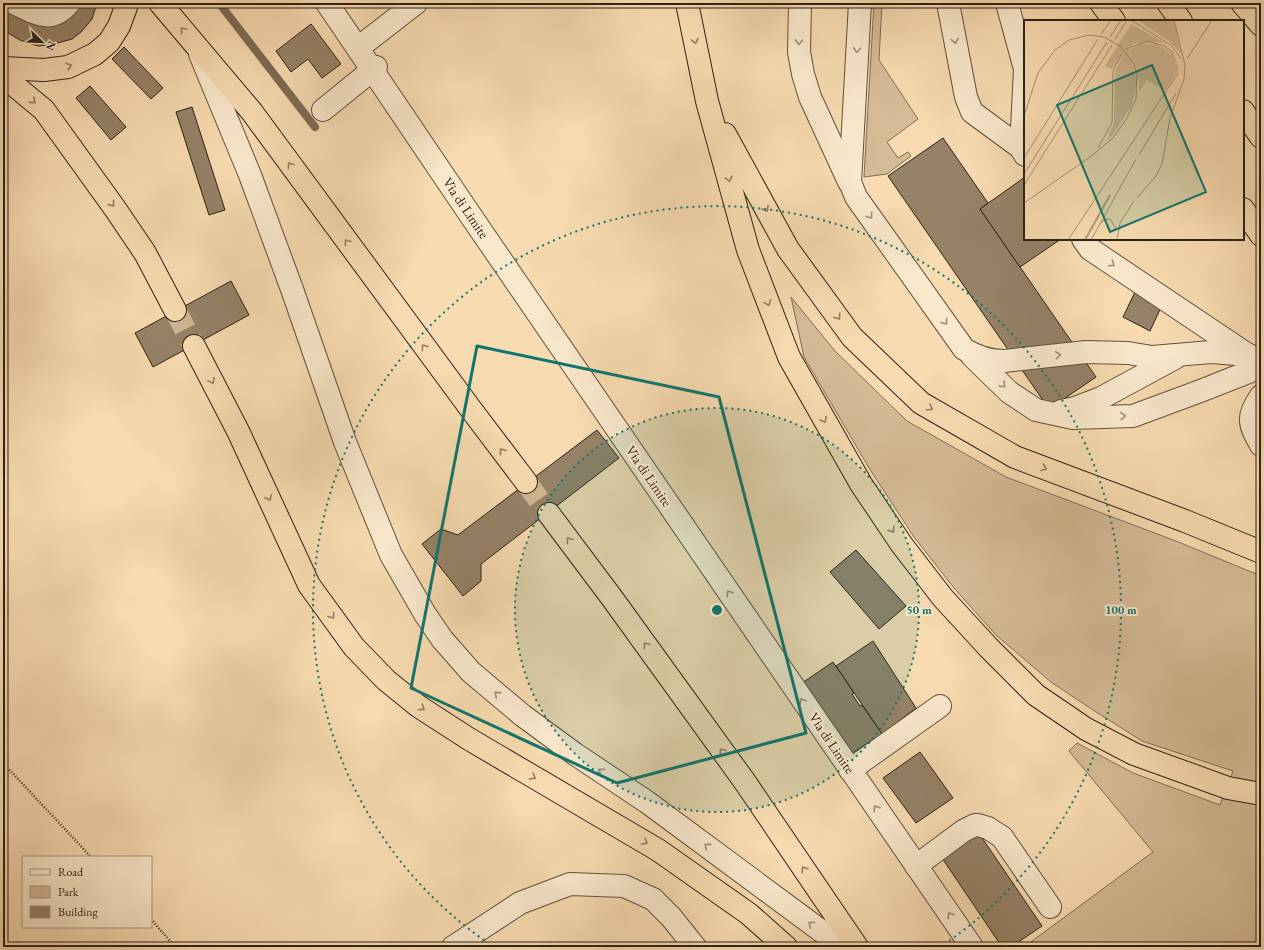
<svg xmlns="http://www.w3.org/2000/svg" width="1264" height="950" font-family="'EB Garamond',serif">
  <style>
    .green { fill: #d5bb96; stroke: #806e58 }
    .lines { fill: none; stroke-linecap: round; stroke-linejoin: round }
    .stream { stroke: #7d6b55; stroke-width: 8 }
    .building { fill: #968268; stroke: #2c2119 }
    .highway-tunnel { stroke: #cfb692; stroke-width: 22; stroke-dasharray: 22 11; stroke-linecap: butt }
    .minor-casing { stroke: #5f503f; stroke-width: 24 }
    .highway-casing { stroke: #2c2119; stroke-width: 24 }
    .path { stroke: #2c2119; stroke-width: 2.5; stroke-dasharray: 1 2; stroke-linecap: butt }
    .minor { stroke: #fae8cc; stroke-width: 22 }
    .highway { stroke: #f8dbb0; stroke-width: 22 }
    .oneway { stroke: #927e64 }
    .oneway2 { stroke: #9d8e7b }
    .marked { fill: none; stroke: #0f766e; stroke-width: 3; stroke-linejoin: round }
    .ring { fill: none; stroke: #0f766e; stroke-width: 2; stroke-dasharray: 2 4 }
    .labels { text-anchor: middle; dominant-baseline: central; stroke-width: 4; stroke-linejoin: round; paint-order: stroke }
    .street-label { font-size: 14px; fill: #2c2119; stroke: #fae8cc }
    .inset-river { fill: none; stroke: #b39c7d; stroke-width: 2 }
    .inset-road { fill: none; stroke: #a69174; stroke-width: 1 }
    .view { fill: #0f766e; fill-opacity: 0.15; stroke: #0f766e; stroke-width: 2 }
    .inset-edge { fill: none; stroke: #2c2119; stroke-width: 2 }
    .centre { fill: #0f766e; stroke: #fae8cc; stroke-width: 2 }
    .ring-label { font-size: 12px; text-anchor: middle; font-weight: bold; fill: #0f766e; stroke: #fae8cc; stroke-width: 4; stroke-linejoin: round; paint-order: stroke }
  </style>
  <rect width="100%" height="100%" fill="#f8dbb0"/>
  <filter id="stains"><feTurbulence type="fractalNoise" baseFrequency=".005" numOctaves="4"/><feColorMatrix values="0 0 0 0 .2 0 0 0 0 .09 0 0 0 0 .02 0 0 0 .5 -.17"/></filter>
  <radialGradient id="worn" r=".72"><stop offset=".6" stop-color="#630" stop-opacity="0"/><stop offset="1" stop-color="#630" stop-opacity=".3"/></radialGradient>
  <!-- green -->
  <g class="green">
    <polygon points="874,3 882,3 879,60 918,119 887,142 898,158 908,152 911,156 887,174 864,177"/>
    <polygon points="791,297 835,351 907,421 1006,477 1176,541 1261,576 1261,947 1024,947 1153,852 1069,751 1077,743 1133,773 1220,805 1233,771 1142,741 1093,710 1051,682 996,635 954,588 914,537 869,468 804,357"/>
  </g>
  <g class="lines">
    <!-- stream -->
    <polyline class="stream" points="219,3 315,127"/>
  </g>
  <!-- building -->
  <g class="building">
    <polygon points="76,3 97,3 92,19 81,32 72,39 54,44 38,46 20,40 3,30 3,5 34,22"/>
    <polygon points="311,24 341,64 322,78 308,59 291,72 276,51"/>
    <polygon points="124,47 163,88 151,99 112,59"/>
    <polygon points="90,86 126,127 111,140 76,98"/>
    <polygon points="192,107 225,210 209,215 176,112"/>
    <polygon points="943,138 988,203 980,209 1096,377 1049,409 888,176"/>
    <polygon points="1025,177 1025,239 1061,239 1020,267 980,209"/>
    <polygon points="231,281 249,315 153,367 135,333"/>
    <polygon points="1136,290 1163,303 1150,331 1123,317"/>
    <polygon points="597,430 619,458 481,564 481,581 463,596 422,544 441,529 458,535"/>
    <polygon points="856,550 906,606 879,629 830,572"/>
    <polygon points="873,641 916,708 882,734 836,666"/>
    <polygon points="833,662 854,693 852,694 860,706 862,705 882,734 852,753 802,683"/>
    <polygon points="920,752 953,798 916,823 883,778"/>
    <polygon points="978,832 1042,926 1011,947 1002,947 942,858"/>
  </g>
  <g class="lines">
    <!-- highway-tunnel -->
    <g class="highway-tunnel">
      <polyline points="175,310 194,346"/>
      <polyline points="526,482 549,514"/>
    </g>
    <!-- minor casing -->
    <g class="minor-casing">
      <g id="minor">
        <path d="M14,3C35,13 51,25 69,3"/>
        <polyline points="327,3 473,219 972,947"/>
        <polyline points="800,3 799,52 803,74 810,97 849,182"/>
        <path d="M860,3L850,182L856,197L964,349C977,357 989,361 1004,361L1086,352L1128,353L1152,357L1211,352L1249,355"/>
        <polyline points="948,3 966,97 972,112 1021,148"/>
        <polyline points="1007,3 1025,69 1021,148 1025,155"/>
        <polyline points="358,48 416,3"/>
        <polyline points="200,54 250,175 293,292 345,442 391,555 425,614 442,639 471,672 522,715 575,754 647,802 843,947"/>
        <polyline points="323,110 376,67"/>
        <polyline points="1083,239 1090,249 1248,355"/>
        <polyline points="972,356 1009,392 1036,410 1073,418 1133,416 1203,390 1261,367"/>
        <path d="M1261,396C1246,417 1249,424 1261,445"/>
        <polyline points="1061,411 1075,408 1101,398 1175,358"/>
        <polyline points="850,770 940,706"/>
        <polyline points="916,866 963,831 975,825 978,825 988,828 1002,837 1050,907"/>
        <polyline points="453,947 520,903 570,884 624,886 653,899 671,917 695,947"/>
      </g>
    </g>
    <!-- highway casing -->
    <g class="highway-casing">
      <g id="highway">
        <polyline points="160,3 252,112 470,408 526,482"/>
        <polyline points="687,3 707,101 748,250 789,357 861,484 902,545 943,598 989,648 1036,695 1086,729 1134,754 1228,788 1261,794"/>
        <polyline points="1101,3 1114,21"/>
        <polyline points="1168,3 1181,21"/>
        <polyline points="1242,3 1261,25"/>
        <polyline points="3,68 44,70 68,67 95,54 109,42 119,26 126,7 126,3"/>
        <polyline points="3,76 44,110 116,210 145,253 175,310"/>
        <polyline points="1243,111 1261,137"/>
        <polyline points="725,134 788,249 852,337 921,403 1015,457 1185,521 1261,552"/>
        <polyline points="1243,209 1261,235"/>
        <polyline points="194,346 238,431 309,585 354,647 386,680 418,706 469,739 658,850 749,914 786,947"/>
        <polyline points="549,514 612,598 745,782 857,947"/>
      </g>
    </g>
    <!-- path -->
    <g class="path">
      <polyline points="3,763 91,857"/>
      <polyline points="151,919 175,947"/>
    </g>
    <!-- minor -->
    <use href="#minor" class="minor"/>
    <!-- highway -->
    <use href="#highway" class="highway"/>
  </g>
  <!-- one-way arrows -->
  <defs><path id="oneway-chevron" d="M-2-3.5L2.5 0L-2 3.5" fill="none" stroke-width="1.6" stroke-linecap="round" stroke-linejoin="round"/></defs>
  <g class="oneway">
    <use href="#oneway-chevron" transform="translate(183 30) rotate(-130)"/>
    <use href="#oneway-chevron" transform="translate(695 41) rotate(78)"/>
    <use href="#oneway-chevron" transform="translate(69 66) rotate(-19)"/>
    <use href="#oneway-chevron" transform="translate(33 101) rotate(40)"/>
    <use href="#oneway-chevron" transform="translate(290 165) rotate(-126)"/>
    <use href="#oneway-chevron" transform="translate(729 179) rotate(75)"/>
    <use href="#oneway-chevron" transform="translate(112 204) rotate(54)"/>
    <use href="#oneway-chevron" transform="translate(766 209) rotate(61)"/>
    <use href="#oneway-chevron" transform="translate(347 242) rotate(-126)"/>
    <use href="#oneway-chevron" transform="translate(768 303) rotate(69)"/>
    <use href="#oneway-chevron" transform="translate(838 317) rotate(54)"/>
    <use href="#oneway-chevron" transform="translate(424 347) rotate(-126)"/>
    <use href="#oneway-chevron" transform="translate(212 381) rotate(62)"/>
    <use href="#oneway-chevron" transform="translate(930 408) rotate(30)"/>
    <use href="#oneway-chevron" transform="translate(824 420) rotate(61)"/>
    <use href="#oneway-chevron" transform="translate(502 451) rotate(-127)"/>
    <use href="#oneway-chevron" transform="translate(1044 468) rotate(21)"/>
    <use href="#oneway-chevron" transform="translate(269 498) rotate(65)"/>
    <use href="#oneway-chevron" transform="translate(892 530) rotate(56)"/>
    <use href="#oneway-chevron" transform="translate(569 540) rotate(-127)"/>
    <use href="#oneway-chevron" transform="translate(332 616) rotate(54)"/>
    <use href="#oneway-chevron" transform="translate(646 645) rotate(-126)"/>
    <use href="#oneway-chevron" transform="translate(422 708) rotate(34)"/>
    <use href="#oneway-chevron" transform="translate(722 751) rotate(-126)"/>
    <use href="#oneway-chevron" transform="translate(533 777) rotate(30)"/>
    <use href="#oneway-chevron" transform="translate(645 842) rotate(30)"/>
    <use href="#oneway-chevron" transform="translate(804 869) rotate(-124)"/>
  </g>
  <g class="oneway2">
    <use href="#oneway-chevron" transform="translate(955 41) rotate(79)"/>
    <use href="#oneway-chevron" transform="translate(799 42) rotate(91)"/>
    <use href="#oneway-chevron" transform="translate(857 50) rotate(93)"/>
    <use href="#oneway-chevron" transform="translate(870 216) rotate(54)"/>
    <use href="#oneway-chevron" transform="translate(1112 264) rotate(34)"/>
    <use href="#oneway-chevron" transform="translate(945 322) rotate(54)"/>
    <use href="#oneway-chevron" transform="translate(1058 355) rotate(-6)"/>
    <use href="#oneway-chevron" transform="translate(1003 385) rotate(44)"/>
    <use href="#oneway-chevron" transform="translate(1123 416) rotate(-2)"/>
    <use href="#oneway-chevron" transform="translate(729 593) rotate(-124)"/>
    <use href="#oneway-chevron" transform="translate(497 694) rotate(-140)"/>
    <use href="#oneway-chevron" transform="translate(802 701) rotate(-124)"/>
    <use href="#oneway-chevron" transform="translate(601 771) rotate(-146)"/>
    <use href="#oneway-chevron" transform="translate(876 808) rotate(-124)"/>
    <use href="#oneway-chevron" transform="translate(707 846) rotate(-143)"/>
    <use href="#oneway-chevron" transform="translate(950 915) rotate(-125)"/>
    <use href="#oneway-chevron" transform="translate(811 924) rotate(-143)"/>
  </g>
  <!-- marked area -->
  <path class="marked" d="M477,346L719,397L806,733L617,783L411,688Z"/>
  <!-- distance rings -->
  <circle cx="717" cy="610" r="202" fill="#0f766e" fill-opacity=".12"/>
  <g class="ring">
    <circle cx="717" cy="610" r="202"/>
    <path d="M494 947A404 404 0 1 1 940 947"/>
  </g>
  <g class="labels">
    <!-- street labels -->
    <g class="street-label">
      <text transform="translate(466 208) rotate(56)">Via di Limite</text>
      <text transform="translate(649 476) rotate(56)">Via di Limite</text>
      <text transform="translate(832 743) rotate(56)">Via di Limite</text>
    </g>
  </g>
  <!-- overview -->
  <g transform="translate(1024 20)">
    <rect width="220" height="220" fill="#f8dbb0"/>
    <path d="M113,0H149L158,35L145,21ZM107,4L143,24L136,22L109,24L88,49L81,46ZM115,24H132L150,34L155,49L141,71L123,60L115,72V56L108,85L88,116L83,120L90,103L91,51L100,33Z" fill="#d5bb96"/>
    <path class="inset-river" d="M61,220L86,175"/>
    <path class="inset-road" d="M107,0L148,26L157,39M77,14L87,0M86,17L97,0M91,19L102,2M102,29L124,21L140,26L150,33M163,39L188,0M0,96L14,53L31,30L45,20L65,15L80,17L96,26L110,44L113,55L112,79L103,98L89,118L66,137L0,183M74,128L88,103L89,51L98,33M115,135L152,73M0,138L74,19M0,154L83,22M0,165L88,25M113,178L132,156L138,144L146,98L160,59L161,45L150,0M77,203L80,200L86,199L93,210M44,220L154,53M67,220L112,139M93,220L96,203L110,181"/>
    <path class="view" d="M128,45L182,172L86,212L33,85Z"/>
    <rect width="220" height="220" class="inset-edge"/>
  </g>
  <circle cx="717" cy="610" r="6" class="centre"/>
  <g class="ring-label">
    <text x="919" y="614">50 m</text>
    <text x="1121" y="614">100 m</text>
  </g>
  <!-- margin -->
  <rect width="1264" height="950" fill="none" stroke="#f8dbb0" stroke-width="16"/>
  <rect x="4" y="4" width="1256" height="942" fill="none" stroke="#2c2119" stroke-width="2"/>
  <rect x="8" y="8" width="1248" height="934" fill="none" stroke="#2c2119"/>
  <!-- legend -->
  <rect x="22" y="856" width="130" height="72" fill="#fae8cc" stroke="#a89884"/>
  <rect x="30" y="869" width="20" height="6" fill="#fae8cc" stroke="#a89884"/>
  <text x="58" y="876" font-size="12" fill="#2c2119">Road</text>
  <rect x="30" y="886" width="20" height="12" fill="#d5bb96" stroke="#a89884"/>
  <text x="58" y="896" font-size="12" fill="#2c2119">Park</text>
  <rect x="30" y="906" width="20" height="12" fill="#968268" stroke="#a89884"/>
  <text x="58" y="916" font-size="12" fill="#2c2119">Building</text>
  <!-- north arrow -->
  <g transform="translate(42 42) rotate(113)" stroke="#fae8cc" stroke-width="3" paint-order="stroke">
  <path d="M0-3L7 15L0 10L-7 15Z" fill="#2c2119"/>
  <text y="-6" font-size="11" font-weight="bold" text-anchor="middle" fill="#2c2119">N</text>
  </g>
  <rect width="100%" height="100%" filter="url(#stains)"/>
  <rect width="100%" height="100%" fill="url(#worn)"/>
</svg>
